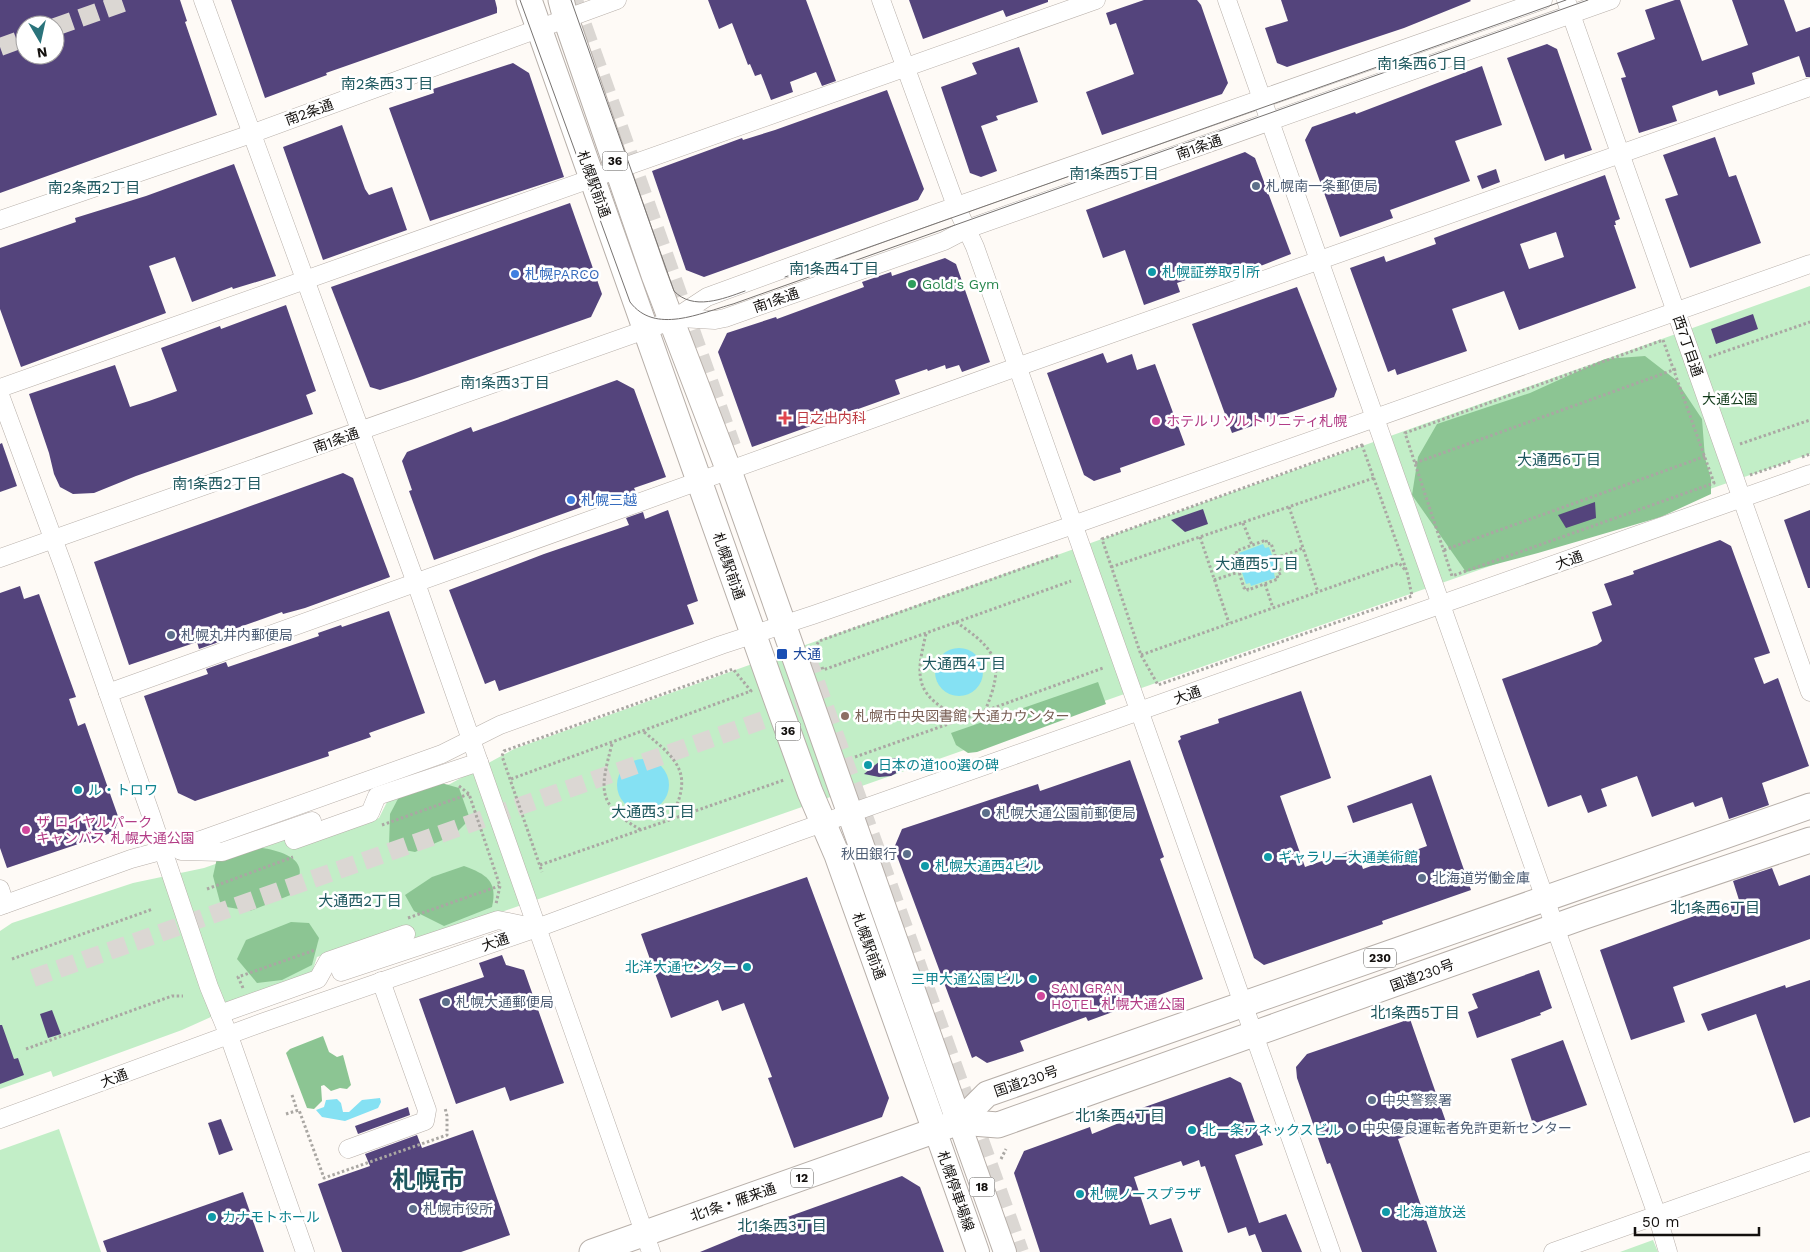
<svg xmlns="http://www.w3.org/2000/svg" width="1810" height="1252" font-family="'Work Sans','Noto Sans JP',sans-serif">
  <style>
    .green { fill: #c2eec7 }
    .forest { fill: #8cc593 }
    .water { fill: #85e1f3 }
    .building { fill: #54447c; fill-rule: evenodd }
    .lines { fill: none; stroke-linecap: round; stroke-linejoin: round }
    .minor-tunnel { stroke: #dbd7d3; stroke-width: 18; stroke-dasharray: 18 9; stroke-linecap: butt }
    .minor-casing { stroke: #b7afa9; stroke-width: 19 }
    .major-casing { stroke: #b7afa9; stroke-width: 24 }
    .highway-casing { stroke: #b7afa9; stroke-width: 27 }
    .path { stroke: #aaa7a3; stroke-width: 3; stroke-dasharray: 2.5 2.5; stroke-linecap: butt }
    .minor { stroke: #fff; stroke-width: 18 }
    .major { stroke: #fff; stroke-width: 22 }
    .highway { stroke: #fff; stroke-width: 25 }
    .tram { stroke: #777371; stroke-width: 1 }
    .service-dot { fill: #5c6f8a; stroke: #fff; stroke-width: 2 }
    .culture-dot { fill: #0f9aa8; stroke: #fff; stroke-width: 2 }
    .shop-dot { fill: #3f7fe0; stroke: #fff; stroke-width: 2 }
    .leisure-dot { fill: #2e9e5b; stroke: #fff; stroke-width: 2 }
    .health-dot { fill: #e0444e; stroke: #fff; stroke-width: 2 }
    .hotel-dot { fill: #d1479c; stroke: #fff; stroke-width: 2 }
    .transit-dot { fill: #1a4fb4; stroke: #fff; stroke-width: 2 }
    .education-dot { fill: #8d6e63; stroke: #fff; stroke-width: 2 }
    .labels { text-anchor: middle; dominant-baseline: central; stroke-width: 5; stroke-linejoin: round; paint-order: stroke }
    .shield { fill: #fff; stroke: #5a5856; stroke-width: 1 }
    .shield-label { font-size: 12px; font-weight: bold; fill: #13100e }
    .street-label { font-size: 14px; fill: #13100e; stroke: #fff }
    .service-label { font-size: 14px; fill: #4e5e75; stroke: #fff; text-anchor: start }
    .culture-label { font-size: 14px; fill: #0d838f; stroke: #fff; text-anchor: start }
    .shop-label { font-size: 14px; fill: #366cbe; stroke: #fff; text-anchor: start }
    .leisure-label { font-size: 14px; fill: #27864d; stroke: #fff; text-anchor: start }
    .park-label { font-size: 14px; fill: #113a1a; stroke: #fff }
    .health-label { font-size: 14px; fill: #be3a42; stroke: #fff; text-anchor: start }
    .hotel-label { font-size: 14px; fill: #b23c85; stroke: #fff; text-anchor: start }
    .transit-label { font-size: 14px; fill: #164399; stroke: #fff; text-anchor: start }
    .education-label { font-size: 14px; fill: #785e54; stroke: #fff; text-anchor: start }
    .neighbourhood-label { font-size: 15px; fill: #1d575e; stroke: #fff }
    .town-label { font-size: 24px; font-weight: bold; fill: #1d575e; stroke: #fff }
  </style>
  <rect width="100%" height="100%" fill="#fefaf6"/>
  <!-- green -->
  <g class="green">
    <polygon points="1810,286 1810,454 416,942 410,926 317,957 310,979 251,999 182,1030 53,1077 51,1071 0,1089 0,931 12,923 133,883 204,868 290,838 294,848 379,818 388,800 450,784 514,749"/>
    <polygon points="59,1129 101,1252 0,1252 0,1150"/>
    <polygon points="1653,1240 1658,1252 1620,1252"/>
  </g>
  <!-- forest -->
  <g class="forest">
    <polygon points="1645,356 1676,380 1702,419 1705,458 1711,479 1711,494 1661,517 1538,553 1466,572 1412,495 1418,457 1437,424 1530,393 1605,359"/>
    <polygon points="1098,682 1106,704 977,752 968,753 956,745 951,733"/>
    <polygon points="438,782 459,788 470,819 454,835 415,852 389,847 390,814 400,795"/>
    <path d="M246,846C260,847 294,851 299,867C302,875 296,886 293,894L250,911L221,906L213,876L217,858Z"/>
    <path d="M464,866C486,874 498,881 492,907L444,926L414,911L405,895L432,877Z"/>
    <polygon points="291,922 309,923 319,938 312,965 282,980 257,983 237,959 246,940"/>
    <polygon points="323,1036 329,1052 337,1057 343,1055 351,1085 347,1089 340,1088 331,1091 324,1085 321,1086 322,1101 314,1109 307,1108 286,1053 290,1049"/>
  </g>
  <!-- water -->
  <g class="water">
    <polygon points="1263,544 1265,548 1269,547 1278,571 1274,573 1275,578 1251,586 1250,583 1246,584 1237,558 1240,557 1239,553"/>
    <circle cx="959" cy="672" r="24"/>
    <circle cx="643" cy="785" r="26"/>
    <polygon points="380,1098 381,1102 378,1108 345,1121 322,1117 316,1110 324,1107 326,1100 337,1099 341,1103 343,1112 349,1112 362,1100"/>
  </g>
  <!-- building -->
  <g class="building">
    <path d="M0,0H180L187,21L185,22L217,115L0,193ZM25,25H55V55H25Z"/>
    <polygon points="231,0 495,0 497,8 497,13 326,73 327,75 265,98"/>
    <polygon points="708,0 806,0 836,81 822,86 816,72 790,82 793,92 771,100 761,74 755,76 750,64 748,65 732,23 719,29"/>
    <polygon points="909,0 1048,0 1048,2 1006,17 1003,10 923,39"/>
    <polygon points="1144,0 1197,0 1201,5 1228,83 1222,94 1102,135 1086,92 1134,74 1116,23 1110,25 1106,13"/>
    <polygon points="1281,0 1470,0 1471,1 1404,28 1287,67 1277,63 1265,28 1288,21"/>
    <polygon points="1675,0 1680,0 1702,61 1748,45 1732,0 1784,0 1796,32 1810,27 1810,77 1806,77 1799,56 1752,73 1755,84 1719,96 1717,90 1672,106 1677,121 1639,133 1621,78 1626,77 1617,53 1655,39 1645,10"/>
    <polygon points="1547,44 1557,49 1592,150 1565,159 1564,154 1545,161 1507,58"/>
    <polygon points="1019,47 1038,102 996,116 998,120 981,126 997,171 981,177 970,173 941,87 977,74 972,63"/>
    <polygon points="513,63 529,73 564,177 430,221 389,108 434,93 433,89"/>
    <polygon points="1482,66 1502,125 1455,141 1470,181 1390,210 1393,218 1340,237 1305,140 1312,127 1355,112 1356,114"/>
    <polygon points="887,90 924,189 918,200 704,277 686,270 652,171 742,138 743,140 775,130"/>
    <polygon points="342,125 365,189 369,195 392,187 407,230 323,260 283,147"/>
    <polygon points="1715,137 1729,177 1736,175 1761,243 1690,268 1665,199 1678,195 1663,155"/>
    <polygon points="1245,152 1255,158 1291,254 1245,272 1223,277 1220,268 1177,283 1180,292 1144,305 1125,250 1103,258 1086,210"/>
    <polygon points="234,164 276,276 233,289 232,287 192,302 175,257 149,266 166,313 21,367 0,309 0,248 76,222 75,218 146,196"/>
    <polygon points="1496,169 1500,182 1482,189 1477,176"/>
    <path d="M1605,175L1620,219L1615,221L1616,225H1614L1636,288L1519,330L1504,291L1452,309L1467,351L1397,375L1395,369L1388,372L1350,268L1384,256L1386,262L1436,244L1434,238ZM1556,232L1564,257L1529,269L1520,244Z"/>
    <polygon points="570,203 602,294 591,317 414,379 380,390 370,387 331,287"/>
    <polygon points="945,258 956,264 990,362 962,372 959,365 946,369 945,365 928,371 927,369 895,380 900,394 752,447 718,352 727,333 776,317 777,319 864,287 862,282 891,272 892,276"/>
    <polygon points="1297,287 1337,389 1334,397 1232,433 1192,324"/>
    <polygon points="286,305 316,391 306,395 313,414 136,476 94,493 73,494 60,487 54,474 49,453 29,394 115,365 130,407 149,401 177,391 161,348 220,326 221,329"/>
    <polygon points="1753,314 1758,329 1716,344 1711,329"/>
    <polygon points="1103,353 1107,363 1132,354 1137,370 1155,364 1185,445 1120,468 1121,472 1094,481 1084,475 1047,373"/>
    <polygon points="617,380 634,389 666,477 634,488 636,492 620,498 618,494 434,560 409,491 412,490 402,461 407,452 471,427 473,432"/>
    <polygon points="2,443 17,486 0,492 0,444"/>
    <polygon points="343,473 353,478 390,577 305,608 283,614 282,612 217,635 219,642 199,649 197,642 129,665 94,562"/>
    <polygon points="1595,502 1596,518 1566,528 1558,515"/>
    <polygon points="1203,509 1208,524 1185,532 1171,520"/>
    <polygon points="668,510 698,601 687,605 694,624 499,691 495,680 485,684 449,590 544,554 629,525 626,518 643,512 645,519"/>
    <polygon points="1810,510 1810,588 1808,588 1784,520"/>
    <polygon points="1720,540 1731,546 1770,653 1754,658 1764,684 1778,678 1809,766 1762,783 1769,805 1729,819 1722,797 1695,807 1693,802 1652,817 1637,776 1601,789 1607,806 1588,813 1581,795 1548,807 1502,679 1597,645 1602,641 1592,612 1612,605 1604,584 1634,574 1633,571"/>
    <polygon points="20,586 24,599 39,594 76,697 69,699 78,726 85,723 119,819 114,832 7,868 0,848 0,593"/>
    <polygon points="389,611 425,713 369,733 371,737 328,752 329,756 195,801 178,793 144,696 208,674 206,669 226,662 228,667 319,636 318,633 341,625 342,627"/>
    <polygon points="1301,691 1331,778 1280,796 1305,867 1356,849 1363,869 1427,846 1412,803 1353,823 1347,806 1431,775 1471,890 1382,921 1383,924 1264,965 1254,958 1178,741 1181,739 1180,736 1219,723 1218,719"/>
    <polygon points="895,758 910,762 902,770 891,776 879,777 864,774 880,761"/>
    <polygon points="1130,760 1164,857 1160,859 1203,979 1088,1021 1086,1017 1020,1041 1024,1051 987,1063 976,1056 972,1058 894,848 902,829 1038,784 1040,791"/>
    <polygon points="1772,868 1779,886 1810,875 1810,939 1673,987 1685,1022 1631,1040 1600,950 1739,900 1733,881"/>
    <polygon points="807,877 889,1098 882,1117 794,1148 768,1078 772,1077 744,1003 722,1011 718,1000 671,1018 641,934"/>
    <polygon points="502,955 506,965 524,970 564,1083 510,1101 505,1087 456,1104 419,999 484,977 479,963"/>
    <polygon points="1539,970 1552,1008 1540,1013 1541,1015 1477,1038 1468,1012 1478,1008 1472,994"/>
    <polygon points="1810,980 1810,1117 1794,1123 1756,1014 1708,1031 1701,1014 1785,985 1786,988"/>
    <polygon points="52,1010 61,1034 48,1038 40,1014"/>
    <polygon points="1410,1019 1446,1122 1398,1139 1437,1252 1362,1252 1330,1163 1327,1164 1297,1078 1296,1067 1307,1054"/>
    <polygon points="0,1025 2,1025 14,1059 18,1058 24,1075 0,1084"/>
    <polygon points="1563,1040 1587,1105 1533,1124 1511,1059"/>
    <polygon points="1230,1077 1241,1083 1263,1145 1235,1155 1259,1223 1286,1214 1302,1252 1262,1252 1255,1234 1249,1236 1246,1227 1228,1233 1205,1166 1201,1167 1199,1160 1183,1166 1181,1161 1134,1177 1150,1225 1171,1218 1183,1252 1040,1252 1014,1173 1024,1151 1090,1127 1092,1134 1124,1121 1122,1115"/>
    <polygon points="408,1107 410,1115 358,1134 355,1126"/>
    <polygon points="221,1119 233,1150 219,1155 208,1123"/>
    <polygon points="473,1130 510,1235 461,1252 342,1252 318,1184 370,1166 365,1154 417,1135 422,1148"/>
    <polygon points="902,1176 920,1187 944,1252 700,1252 768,1224"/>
    <polygon points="243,1192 264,1252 107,1252 103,1241"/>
  </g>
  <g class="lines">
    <!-- minor-tunnel -->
    <g class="minor-tunnel">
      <polyline points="574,0 732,446"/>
      <polyline points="55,27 131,0"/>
      <polyline points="0,47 25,38"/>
      <polyline points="807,657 1020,1252"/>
      <polyline points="33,978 820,700"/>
    </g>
    <!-- minor casing -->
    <g class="minor-casing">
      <g id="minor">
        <polyline points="203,0 416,583 651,1252"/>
        <polyline points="881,0 956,206 975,247 1331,1252"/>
        <polyline points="1227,0 1657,1215 1668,1252"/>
        <polyline points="1566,0 1810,692"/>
        <polyline points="0,220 251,134 617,0"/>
        <polyline points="672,320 707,297 934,214 1543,0"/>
        <polyline points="0,388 1096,0"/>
        <polyline points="0,395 64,568 151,815 209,987 229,1036 305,1252"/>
        <polyline points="0,558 659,325 680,318 715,320 725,318 944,241 967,229 1611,0"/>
        <polyline points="108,693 1017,367 1810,87"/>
        <polyline points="294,840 370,813 377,796 479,762"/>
        <polyline points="181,851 222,852 312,821"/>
        <polyline points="0,889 5,904"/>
        <polyline points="0,906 131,859 201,840 442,754 500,725 721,645 813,615 1073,525 1810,264"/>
        <polyline points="341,972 498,920 537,928"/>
        <polyline points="220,1014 318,979 328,961 406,934"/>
        <polyline points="0,1119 264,1022 537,928 794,833 1810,474"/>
        <polyline points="348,1149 425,1121 427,1110 381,981"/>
        <polyline points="1553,1252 1810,1161"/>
      </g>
    </g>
    <!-- major casing -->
    <g class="major-casing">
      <g id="major">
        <polyline points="959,1122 1005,1252"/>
        <polyline points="935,1130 978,1252"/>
      </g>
    </g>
    <!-- highway casing -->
    <g class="highway-casing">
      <g id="highway">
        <polyline points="529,0 771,684 810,792 837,855 935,1130"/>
        <polyline points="561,0 566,19 654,275 729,471 959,1122"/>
        <polyline points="959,1122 987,1094 1810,806"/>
        <polyline points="592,1252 959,1122 998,1125 1582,917 1810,840"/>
      </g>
    </g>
    <!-- path -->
    <g class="path">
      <polygon points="1663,340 1714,483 1452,576 1405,433"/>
      <polyline points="1709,357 1810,322"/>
      <polyline points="1740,444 1810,420"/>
      <polygon points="1362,445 1407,572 1412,596 1158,685 1141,655 1102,539"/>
      <polyline points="1802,457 1810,454"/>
      <polyline points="1415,463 1676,369"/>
      <polyline points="1750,475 1791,461"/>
      <polyline points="1289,507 1318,592"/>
      <polyline points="1243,523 1252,545"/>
      <polyline points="1200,537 1229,623"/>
      <polygon points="1266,540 1267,544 1271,543 1281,573 1277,575 1278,579 1248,590 1247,587 1244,588 1234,556 1237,555 1236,551"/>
      <polyline points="1444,550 1706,456"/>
      <polyline points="1276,558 1303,548"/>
      <polyline points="1111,567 1374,478"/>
      <polyline points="1214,580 1239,572"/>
      <polyline points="1265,584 1273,608"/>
      <path d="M956,622C998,651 1005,663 985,711L1103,668"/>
      <path d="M926,634C914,682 917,695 961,719"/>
      <polyline points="817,654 816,646 819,641 1060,555"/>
      <polyline points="1141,655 1399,563 1406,571"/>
      <polyline points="822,667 823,670 1071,581"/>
      <path d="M644,732C681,762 693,775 670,820"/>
      <path d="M612,744C600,790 596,804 641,830"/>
      <polyline points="855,757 985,711"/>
      <polyline points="511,779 751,691 733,669 504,751 502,756 542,872"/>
      <polyline points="459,786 469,794 500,886 496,904"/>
      <polyline points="382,825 469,794"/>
      <polyline points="540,865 784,780"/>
      <polyline points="207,889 293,857"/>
      <polyline points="408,918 499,886"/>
      <polyline points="12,959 153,909"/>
      <polyline points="243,988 238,977 315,950"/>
      <polyline points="26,1049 172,996 183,996"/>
      <polyline points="292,1095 297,1110"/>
      <polyline points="286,1114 299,1110 324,1178 447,1135 447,1116 445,1108"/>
      <polyline points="1001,1159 1006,1149"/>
    </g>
    <!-- minor -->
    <use href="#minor" class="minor"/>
    <!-- major -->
    <use href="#major" class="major"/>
    <!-- highway -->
    <use href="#highway" class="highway"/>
    <!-- tram -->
    <g class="tram">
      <path d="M520,0L630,302C655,335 700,313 733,304L1588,0"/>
      <path d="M571,0L674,291C693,311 723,299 745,291"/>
      <polyline points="785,277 1566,0"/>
    </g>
  </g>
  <!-- markers -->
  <g class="service-dot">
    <circle cx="1256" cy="186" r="5"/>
    <circle cx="171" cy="635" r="5"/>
    <circle cx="986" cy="813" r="5"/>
    <circle cx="907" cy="854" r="5"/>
    <circle cx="1422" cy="878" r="5"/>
    <circle cx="446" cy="1002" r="5"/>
    <circle cx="1372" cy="1100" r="5"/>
    <circle cx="1352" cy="1128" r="5"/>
    <circle cx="413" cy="1209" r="5"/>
  </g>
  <g class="culture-dot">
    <circle cx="1152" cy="272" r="5"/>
    <circle cx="868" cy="765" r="5"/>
    <circle cx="78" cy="790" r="5"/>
    <circle cx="1268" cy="857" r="5"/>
    <circle cx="925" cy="866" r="5"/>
    <circle cx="747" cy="967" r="5"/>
    <circle cx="1033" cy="979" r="5"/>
    <circle cx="1192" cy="1130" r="5"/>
    <circle cx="1080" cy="1194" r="5"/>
    <circle cx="1386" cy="1212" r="5"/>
    <circle cx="212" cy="1217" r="5"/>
  </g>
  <g class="shop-dot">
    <circle cx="515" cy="274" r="5"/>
    <circle cx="571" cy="500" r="5"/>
  </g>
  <circle class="leisure-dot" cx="912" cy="284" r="5"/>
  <path class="health-dot" d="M782.5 410.5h5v5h5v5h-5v5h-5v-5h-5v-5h5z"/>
  <g class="hotel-dot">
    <circle cx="1156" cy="421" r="5"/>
    <circle cx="26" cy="830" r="5"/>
    <circle cx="1041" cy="996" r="5"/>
  </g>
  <rect class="transit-dot" x="776" y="648" width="12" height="12" rx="2.5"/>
  <circle class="education-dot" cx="845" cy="716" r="5"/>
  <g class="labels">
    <!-- shield labels -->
    <g class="shield">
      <rect x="602.5" y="151.5" width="25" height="19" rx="4"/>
      <rect x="775.5" y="721.5" width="25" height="19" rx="4"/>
      <rect x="1364" y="948.5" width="32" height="19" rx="4"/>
      <rect x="791" y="1168.5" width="22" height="19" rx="4"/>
      <rect x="969.5" y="1177.5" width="25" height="19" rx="4"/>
    </g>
    <g class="shield-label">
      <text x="615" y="161">36</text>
      <text x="788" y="731">36</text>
      <text x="1380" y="958">230</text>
      <text x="802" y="1178">12</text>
      <text x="982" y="1187">18</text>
    </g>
    <!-- street labels -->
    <g class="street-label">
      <text transform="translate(309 112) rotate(-20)">南2条通</text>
      <text transform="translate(1199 147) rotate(-19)">南1条通</text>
      <text transform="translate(594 184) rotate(70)">札幌駅前通</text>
      <text transform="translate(776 300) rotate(-19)">南1条通</text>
      <text transform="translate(1688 346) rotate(71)">西7丁目通</text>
      <text transform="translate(336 440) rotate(-19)">南1条通</text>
      <text transform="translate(1569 560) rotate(-20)">大通</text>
      <text transform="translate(729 566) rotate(71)">札幌駅前通</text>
      <text transform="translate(1187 695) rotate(-19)">大通</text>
      <text transform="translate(495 942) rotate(-19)">大通</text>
      <text transform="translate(869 946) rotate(70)">札幌駅前通</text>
      <text transform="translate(1422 975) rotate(-20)">国道230号</text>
      <text transform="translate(114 1078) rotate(-20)">大通</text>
      <text transform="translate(1026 1081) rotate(-19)">国道230号</text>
      <text transform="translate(956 1191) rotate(71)">札幌停車場線</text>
      <text transform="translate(733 1202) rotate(-19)">北1条・雁来通</text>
    </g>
    <!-- service labels -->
    <g class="service-label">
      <text x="1266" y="186">札幌南一条郵便局</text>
      <text x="181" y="635">札幌丸井内郵便局</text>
      <text x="996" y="813">札幌大通公園前郵便局</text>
      <text x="897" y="854" text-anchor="end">秋田銀行</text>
      <text x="1432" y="878">北海道労働金庫</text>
      <text x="456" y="1002">札幌大通郵便局</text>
      <text x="1382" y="1100">中央警察署</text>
      <text x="1362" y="1128">中央優良運転者免許更新センター</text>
      <text x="423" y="1209">札幌市役所</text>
    </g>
    <!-- culture labels -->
    <g class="culture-label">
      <text x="1162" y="272">札幌証券取引所</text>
      <text x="878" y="765">日本の道100選の碑</text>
      <text x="88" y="790">ル・トロワ</text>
      <text x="1278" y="857">ギャラリー大通美術館</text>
      <text x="935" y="866">札幌大通西4ビル</text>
      <text x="737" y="967" text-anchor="end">北洋大通センター</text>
      <text x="1023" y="979" text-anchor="end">三甲大通公園ビル</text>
      <text x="1202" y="1130">北一条アネックスビル</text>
      <text x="1090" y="1194">札幌ノースプラザ</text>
      <text x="1396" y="1212">北海道放送</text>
      <text x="222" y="1217">カナモトホール</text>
    </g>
    <!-- shop labels -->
    <g class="shop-label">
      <text x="525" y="274">札幌PARCO</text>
      <text x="581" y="500">札幌三越</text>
    </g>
    <!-- leisure labels -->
    <g class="leisure-label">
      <text x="922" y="284">Gold's Gym</text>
    </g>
    <!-- park labels -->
    <g class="park-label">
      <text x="1730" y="399">大通公園</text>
    </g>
    <!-- health labels -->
    <g class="health-label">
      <text x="796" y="418">日之出内科</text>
    </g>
    <!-- hotel labels -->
    <g class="hotel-label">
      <text x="1166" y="421">ホテルリソルトリニティ札幌</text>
      <text x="36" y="822">ザ ロイヤルパーク<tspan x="36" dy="16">キャンバス 札幌大通公園</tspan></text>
      <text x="1051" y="988">SAN GRAN<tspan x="1051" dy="16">HOTEL 札幌大通公園</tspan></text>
    </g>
    <!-- transit labels -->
    <g class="transit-label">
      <text x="793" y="654">大通</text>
    </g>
    <!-- education labels -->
    <g class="education-label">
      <text x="855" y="716">札幌市中央図書館 大通カウンター</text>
    </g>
    <!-- neighbourhood labels -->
    <g class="neighbourhood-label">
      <text x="1422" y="64">南1条西6丁目</text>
      <text x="387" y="84">南2条西3丁目</text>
      <text x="1114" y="174">南1条西5丁目</text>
      <text x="94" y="188">南2条西2丁目</text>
      <text x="834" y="269">南1条西4丁目</text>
      <text x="505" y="383">南1条西3丁目</text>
      <text x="1559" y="460">大通西6丁目</text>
      <text x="217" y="484">南1条西2丁目</text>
      <text x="1257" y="564">大通西5丁目</text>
      <text x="964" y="664">大通西4丁目</text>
      <text x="653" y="812">大通西3丁目</text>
      <text x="360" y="901">大通西2丁目</text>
      <text x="1715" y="908">北1条西6丁目</text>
      <text x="1415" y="1013">北1条西5丁目</text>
      <text x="1120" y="1116">北1条西4丁目</text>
      <text x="782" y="1226">北1条西3丁目</text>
    </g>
    <!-- town labels -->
    <g class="town-label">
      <text x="428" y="1180">札幌市</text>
    </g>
  </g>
  <!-- north arrow -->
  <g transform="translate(40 40) rotate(171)"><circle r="24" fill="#ffffff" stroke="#a19f9f"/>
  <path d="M0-4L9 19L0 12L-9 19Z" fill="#2a737b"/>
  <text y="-8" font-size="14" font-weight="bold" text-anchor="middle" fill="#13100e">N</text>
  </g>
  <!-- scale -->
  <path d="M1635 1227v8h124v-8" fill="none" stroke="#13100e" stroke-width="2.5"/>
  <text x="1642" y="1227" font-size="15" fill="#13100e" stroke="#ffffff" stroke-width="4" paint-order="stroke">50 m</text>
</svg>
